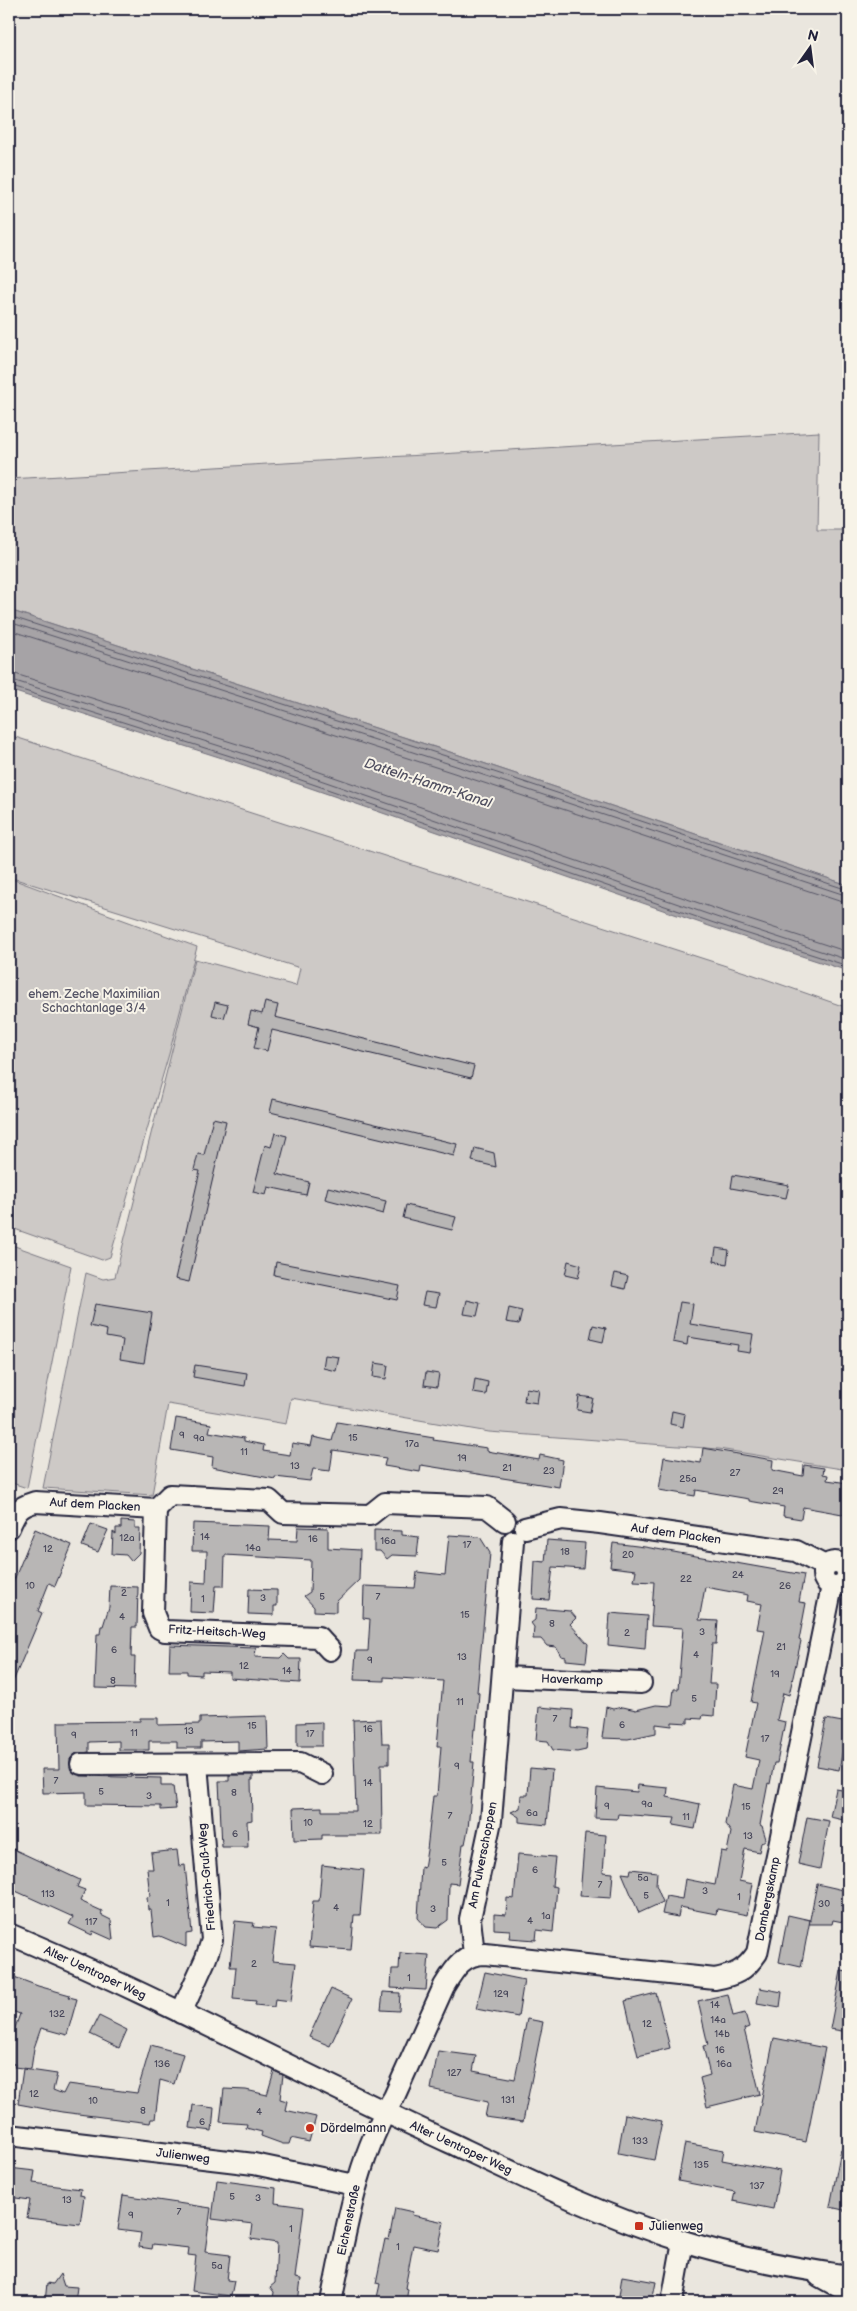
<svg xmlns="http://www.w3.org/2000/svg" width="857" height="2311" font-family="'Balsamiq Sans',sans-serif">
  <style>
    .green { fill: #cdc9c6; stroke: #787680 }
    .water { fill: #a6a3a6; stroke: #716f7b }
    .lines { fill: none; stroke-linecap: round; stroke-linejoin: round }
    .shore { stroke: #575666; stroke-width: 1 }
    .building { fill: #b8b6b5; stroke: #22223b }
    .minor-casing { stroke: #22223b; stroke-width: 24 }
    .minor { stroke: #f7f3e8; stroke-width: 20 }
    .poi-dot { fill: #c8321e; stroke: #f7f3e8; stroke-width: 2 }
    .labels { text-anchor: middle; dominant-baseline: central; stroke-width: 4; stroke-linejoin: round; paint-order: stroke }
    .number-label { font-size: 10px; fill: #48475a }
    .park-label { font-size: 12px; fill: #555465; stroke: #f7f3e8 }
    .street-label { font-size: 12px; fill: #22223b; stroke: #f7f3e8 }
    .poi-label { font-size: 12px; fill: #22223b; stroke: #f7f3e8; text-anchor: start }
    .water-label { font-size: 14px; font-style: italic; fill: #504f60; stroke: #f7f3e8 }
  </style>
  <rect width="100%" height="100%" fill="#eae6de"/>
  <filter id="ink" filterUnits="userSpaceOnUse"><feTurbulence type="fractalNoise" baseFrequency=".02" numOctaves="2"/><feDisplacementMap in="SourceGraphic" scale="10" xChannelSelector="R" yChannelSelector="G"/><feConvolveMatrix kernelMatrix="1 2 1 2 8 2 1 2 1" color-interpolation-filters="sRGB"/></filter>
  <g filter="url(#ink)">
    <!-- green -->
    <g class="green">
      <polygon points="819,432 817,530 848,530 848,885 456,754 9,610 9,479"/>
      <polygon points="9,735 754,975 848,1008 848,1470 719,1449 489,1432 291,1398 286,1424 168,1404 152,1495 43,1488 86,1273 103,1279 115,1277 195,959 296,986 300,968 9,877"/>
      <polygon points="9,878 197,947 169,1054 110,1257 102,1260 9,1227"/>
      <polygon points="9,1244 71,1266 27,1488 9,1482"/>
    </g>
    <!-- water -->
    <polygon class="water" points="9,610 456,754 848,885 848,971 712,927 244,765 9,690"/>
    <g class="lines">
      <!-- shore -->
      <g class="shore">
        <polyline points="9,616 455,759 848,890"/>
        <polyline points="9,622 453,765 848,896"/>
        <polyline points="9,630 451,772 848,904"/>
        <polyline points="9,672 250,748 719,910 848,952"/>
        <polyline points="9,679 248,755 716,917 848,960"/>
        <polyline points="9,686 246,761 714,923 848,966"/>
      </g>
    </g>
    <!-- building -->
    <g class="building">
      <polygon points="215,1002 228,1005 224,1018 212,1015"/>
      <polygon points="265,1002 278,1005 275,1017 474,1066 471,1078 272,1030 267,1051 254,1048 259,1027 248,1024 251,1011 262,1014"/>
      <polygon points="273,1099 457,1144 454,1156 270,1112"/>
      <polygon points="213,1118 226,1121 189,1282 175,1279 200,1171 194,1170 198,1154 204,1155"/>
      <polygon points="275,1133 287,1136 277,1174 309,1182 306,1195 268,1187 266,1195 253,1192 265,1145 271,1147"/>
      <polygon points="475,1148 494,1153 496,1167 472,1161"/>
      <polygon points="733,1175 789,1185 786,1198 731,1188"/>
      <polygon points="328,1187 386,1201 383,1214 325,1199"/>
      <polygon points="406,1205 456,1217 452,1230 403,1218"/>
      <polygon points="716,1248 729,1250 727,1264 714,1261"/>
      <polygon points="568,1261 581,1265 578,1278 565,1275"/>
      <polygon points="276,1262 400,1286 397,1300 274,1275"/>
      <polygon points="615,1273 628,1276 625,1289 612,1286"/>
      <polygon points="425,1292 439,1294 436,1307 422,1305"/>
      <polygon points="467,1300 480,1303 477,1316 464,1314"/>
      <polygon points="680,1302 693,1304 690,1324 753,1334 750,1353 737,1351 738,1345 688,1337 687,1345 673,1342"/>
      <polygon points="95,1304 152,1313 144,1363 120,1359 123,1340 106,1337 107,1330 90,1326"/>
      <polygon points="509,1308 522,1311 519,1324 506,1322"/>
      <polygon points="593,1325 606,1328 603,1342 590,1339"/>
      <polygon points="325,1355 339,1357 336,1371 323,1368"/>
      <polygon points="375,1363 388,1365 386,1379 373,1377"/>
      <polygon points="195,1365 247,1373 245,1386 193,1377"/>
      <polygon points="426,1372 439,1374 437,1387 424,1385"/>
      <polygon points="475,1379 488,1382 486,1395 473,1393"/>
      <polygon points="526,1388 539,1390 537,1403 524,1401"/>
      <polygon points="579,1396 593,1398 590,1412 577,1410"/>
      <polygon points="672,1411 685,1414 683,1427 670,1424"/>
      <polygon points="176,1418 211,1424 209,1432 244,1438 244,1441 264,1445 263,1451 290,1455 292,1443 311,1446 313,1437 332,1441 337,1422 434,1438 433,1440 487,1448 487,1451 539,1460 540,1455 563,1460 559,1487 421,1465 420,1472 384,1466 386,1458 333,1450 330,1471 313,1469 310,1481 275,1477 275,1479 212,1467 213,1457 171,1450"/>
      <polygon points="703,1448 773,1460 772,1470 803,1476 804,1465 824,1468 823,1474 828,1475 827,1480 848,1483 848,1515 803,1507 801,1519 783,1516 784,1507 749,1501 749,1499 696,1490 695,1496 659,1490 664,1457 701,1463"/>
      <polygon points="121,1521 135,1522 135,1528 140,1528 139,1553 131,1561 126,1555 112,1554 113,1532 116,1534 116,1528 121,1528"/>
      <polygon points="193,1523 270,1526 269,1540 297,1541 298,1527 328,1528 328,1548 360,1550 359,1580 336,1602 336,1612 314,1611 314,1607 304,1596 310,1592 311,1560 225,1555 224,1586 216,1586 214,1613 190,1612 191,1582 206,1583 207,1551 192,1551"/>
      <polygon points="91,1524 108,1530 98,1552 82,1546"/>
      <polygon points="35,1529 72,1545 55,1586 49,1583 38,1611 42,1613 9,1691 9,1592"/>
      <polygon points="374,1530 402,1531 402,1535 419,1537 417,1556 392,1555 387,1559 380,1551 374,1551"/>
      <polygon points="449,1535 480,1537 490,1553 477,1692 479,1693 477,1719 476,1729 474,1729 471,1762 474,1762 468,1829 465,1844 463,1844 458,1884 449,1883 448,1920 437,1928 426,1927 418,1918 421,1867 424,1868 427,1850 433,1796 437,1796 441,1746 437,1746 443,1681 384,1677 384,1681 354,1680 356,1651 368,1651 370,1619 363,1618 364,1586 415,1588 417,1572 445,1575"/>
      <polygon points="547,1540 585,1543 583,1569 553,1567 549,1600 533,1599 535,1561 545,1562"/>
      <polygon points="613,1543 645,1547 804,1575 799,1602 806,1603 799,1640 801,1641 789,1695 783,1693 777,1720 785,1722 777,1763 774,1763 770,1784 768,1783 760,1825 762,1826 766,1839 761,1843 759,1852 745,1849 739,1881 753,1884 747,1915 717,1909 716,1914 680,1907 678,1917 662,1914 666,1896 682,1899 685,1879 715,1885 721,1851 727,1852 731,1832 725,1824 733,1785 753,1789 759,1760 745,1757 756,1703 751,1702 765,1630 757,1629 762,1604 747,1601 748,1595 705,1587 699,1620 718,1621 716,1644 712,1644 709,1684 716,1684 714,1716 703,1715 702,1719 688,1718 688,1723 672,1722 672,1726 656,1724 656,1733 628,1739 602,1738 606,1707 613,1709 623,1707 636,1710 656,1705 672,1706 674,1689 678,1689 683,1628 651,1626 654,1582 634,1581 636,1570 610,1567"/>
      <polygon points="110,1586 138,1587 137,1627 132,1627 131,1657 135,1657 134,1689 95,1688 97,1634 100,1634 101,1626 103,1626 109,1607"/>
      <polygon points="249,1589 277,1590 277,1606 274,1606 274,1615 248,1614"/>
      <polygon points="536,1608 570,1611 576,1618 570,1624 588,1644 586,1662 566,1660 566,1657 561,1656 556,1647 547,1646 541,1639 533,1639 534,1627 531,1623 535,1620"/>
      <polygon points="610,1613 647,1616 645,1649 608,1645"/>
      <polygon points="170,1645 256,1648 255,1657 280,1658 284,1654 289,1659 301,1659 300,1683 230,1678 230,1672 202,1671 202,1675 187,1674 187,1671 169,1671"/>
      <polygon points="539,1707 573,1710 572,1728 588,1730 586,1750 577,1752 553,1750 548,1741 536,1740"/>
      <polygon points="267,1716 268,1749 238,1751 238,1741 201,1742 201,1748 177,1748 177,1741 149,1741 149,1750 119,1750 119,1741 89,1742 89,1752 75,1754 70,1759 71,1770 81,1776 161,1778 161,1786 173,1786 176,1809 161,1810 161,1806 86,1805 86,1792 43,1793 42,1769 59,1769 58,1722 140,1721 140,1718 158,1718 158,1725 200,1724 200,1718"/>
      <polygon points="381,1719 382,1743 389,1743 389,1764 381,1764 382,1835 322,1835 322,1839 294,1840 293,1808 322,1807 322,1811 356,1811 353,1720"/>
      <polygon points="826,1719 848,1723 839,1770 817,1766"/>
      <polygon points="322,1722 322,1746 297,1746 297,1723"/>
      <polygon points="530,1768 552,1770 547,1825 519,1822 519,1817 511,1812 520,1808 521,1795 528,1795"/>
      <polygon points="229,1775 253,1775 253,1780 251,1780 252,1820 247,1821 248,1847 222,1847 219,1781 229,1781"/>
      <polygon points="638,1785 668,1788 667,1797 700,1804 695,1829 673,1825 675,1818 618,1814 617,1819 595,1818 597,1788 637,1792"/>
      <polygon points="836,1789 848,1791 848,1821 830,1817"/>
      <polygon points="807,1817 829,1821 820,1869 798,1864"/>
      <polygon points="585,1833 606,1835 603,1872 613,1873 611,1898 580,1896"/>
      <polygon points="9,1847 80,1880 77,1887 85,1890 80,1901 102,1911 101,1915 111,1920 113,1940 93,1931 92,1935 69,1924 73,1917 9,1888"/>
      <polygon points="177,1850 179,1866 185,1865 192,1933 186,1934 186,1947 160,1936 154,1937 151,1910 148,1910 147,1897 150,1896 147,1869 153,1869 151,1853"/>
      <polygon points="518,1854 555,1857 552,1886 557,1887 553,1932 537,1930 536,1940 509,1938 510,1930 494,1929 494,1914 506,1915 507,1898 514,1899"/>
      <polygon points="322,1865 364,1870 360,1915 354,1915 351,1950 309,1947 313,1901 319,1901"/>
      <polygon points="631,1869 657,1872 656,1885 663,1902 639,1913 622,1873 630,1874"/>
      <polygon points="817,1884 848,1891 848,1923 833,1920 832,1924 809,1924"/>
      <polygon points="788,1915 810,1920 801,1967 779,1962"/>
      <polygon points="235,1921 254,1923 253,1927 276,1929 272,1961 296,1963 291,2001 275,1999 274,2007 255,2005 256,2001 233,1999 236,1967 230,1967"/>
      <polygon points="400,1953 429,1955 426,1990 391,1988 392,1969 399,1969"/>
      <polygon points="841,1971 848,1972 848,2032 830,2029"/>
      <polygon points="485,1972 524,1980 518,2017 476,2009"/>
      <polygon points="9,1975 38,1986 70,1995 69,1997 77,1999 67,2035 41,2028 34,2048 31,2069 14,2067 15,2064 9,2063 9,2044 20,2014 9,2010"/>
      <polygon points="760,1988 782,1992 780,2007 757,2003"/>
      <polygon points="331,1989 352,1999 330,2046 309,2037"/>
      <polygon points="383,1992 400,1993 399,2011 381,2010"/>
      <polygon points="656,1993 670,2048 638,2056 625,2001"/>
      <polygon points="728,1994 733,2016 745,2013 749,2027 744,2029 760,2094 707,2107 700,2078 710,2075 703,2046 708,2045 698,2001"/>
      <polygon points="99,2016 127,2030 119,2048 90,2034"/>
      <polygon points="527,2019 543,2022 523,2122 485,2117 488,2102 431,2089 438,2051 476,2056 473,2071 515,2079"/>
      <polygon points="774,2038 825,2048 806,2142 755,2132"/>
      <polygon points="151,2045 183,2054 174,2084 160,2080 155,2119 151,2119 150,2123 62,2112 18,2104 23,2069 57,2074 53,2090 63,2094 68,2084 137,2093"/>
      <polygon points="274,2071 283,2075 280,2099 287,2101 285,2110 316,2117 309,2142 291,2138 289,2144 283,2144 261,2136 262,2132 246,2128 247,2124 220,2122 224,2089 246,2090 267,2095"/>
      <polygon points="193,2105 214,2108 212,2131 190,2128"/>
      <polygon points="625,2114 662,2121 654,2160 618,2153"/>
      <polygon points="685,2143 724,2150 722,2160 780,2171 773,2209 733,2201 735,2192 678,2181"/>
      <polygon points="841,2149 848,2150 848,2211 830,2207"/>
      <polygon points="9,2168 35,2171 33,2183 81,2189 80,2195 84,2196 80,2224 27,2218 30,2200 9,2197"/>
      <polygon points="217,2180 276,2188 275,2203 304,2207 295,2278 301,2279 298,2302 273,2299 274,2292 270,2287 275,2283 277,2243 251,2239 253,2224 212,2219"/>
      <polygon points="123,2195 211,2208 205,2252 230,2255 227,2280 234,2281 231,2296 192,2291 196,2256 188,2255 189,2248 153,2244 152,2249 139,2247 141,2233 118,2230"/>
      <polygon points="395,2208 413,2212 412,2215 444,2222 438,2250 413,2245 405,2288 408,2289 406,2302 376,2302 380,2284 376,2283 385,2239 389,2240"/>
      <polygon points="60,2274 64,2286 77,2287 75,2302 45,2302 47,2283 53,2284"/>
      <polygon points="622,2276 656,2282 652,2302 618,2302"/>
    </g>
    <g class="lines">
      <!-- minor casing -->
      <g class="minor-casing">
        <g id="minor">
          <polyline points="156,1509 153,1613 159,1628 165,1631 318,1637 330,1650"/>
          <path d="M9,1528C16,1512 18,1507 35,1502L156,1509L170,1495L269,1500L283,1513L370,1515L385,1503L487,1507L505,1521"/>
          <polyline points="525,1528 561,1519 600,1523 796,1551 825,1566"/>
          <circle cx="835" cy="1574" r="12"/>
          <polyline points="504,1677 641,1683"/>
          <polyline points="81,1764 300,1763 322,1774"/>
          <path d="M9,1934C159,1997 303,2075 451,2143C527,2179 603,2216 683,2241C736,2258 793,2268 848,2276"/>
          <polyline points="474,1954 470,1919 491,1821 513,1541"/>
          <polyline points="181,2013 206,1958 212,1940 197,1764"/>
          <polyline points="9,2135 254,2164 355,2185"/>
          <polyline points="819,2276 848,2292"/>
          <path d="M331,2302C346,2232 356,2158 394,2097L444,1986C455,1968 463,1954 485,1954L715,1979C735,1975 745,1971 757,1953L832,1586"/>
          <polyline points="672,2302 683,2241"/>
        </g>
      </g>
      <!-- minor -->
      <use href="#minor" class="minor"/>
    </g>
  </g>
  <!-- markers -->
  <g class="poi-dot">
    <circle cx="310" cy="2128" r="5"/>
    <rect x="634" y="2221" width="10" height="10" rx="2.5"/>
  </g>
  <g class="labels">
    <!-- number labels -->
    <g class="number-label">
      <text x="182" y="1435">9</text>
      <text x="199" y="1438">9a</text>
      <text x="353" y="1438">15</text>
      <text x="412" y="1444">17a</text>
      <text x="244" y="1452">11</text>
      <text x="462" y="1458">19</text>
      <text x="295" y="1466">13</text>
      <text x="507" y="1468">21</text>
      <text x="549" y="1471">23</text>
      <text x="735" y="1473">27</text>
      <text x="688" y="1479">25a</text>
      <text x="778" y="1491">29</text>
      <text x="205" y="1537">14</text>
      <text x="127" y="1538">12a</text>
      <text x="313" y="1539">16</text>
      <text x="388" y="1541">16a</text>
      <text x="467" y="1545">17</text>
      <text x="253" y="1548">14a</text>
      <text x="48" y="1549">12</text>
      <text x="565" y="1552">18</text>
      <text x="628" y="1555">20</text>
      <text x="738" y="1575">24</text>
      <text x="686" y="1579">22</text>
      <text x="30" y="1586">10</text>
      <text x="785" y="1586">26</text>
      <text x="124" y="1593">2</text>
      <text x="322" y="1597">5</text>
      <text x="378" y="1597">7</text>
      <text x="263" y="1598">3</text>
      <text x="203" y="1599">1</text>
      <text x="465" y="1615">15</text>
      <text x="122" y="1617">4</text>
      <text x="552" y="1624">8</text>
      <text x="702" y="1632">3</text>
      <text x="627" y="1633">2</text>
      <text x="781" y="1647">21</text>
      <text x="114" y="1650">6</text>
      <text x="696" y="1655">4</text>
      <text x="462" y="1657">13</text>
      <text x="370" y="1660">9</text>
      <text x="244" y="1666">12</text>
      <text x="287" y="1671">14</text>
      <text x="775" y="1674">19</text>
      <text x="113" y="1681">8</text>
      <text x="694" y="1699">5</text>
      <text x="460" y="1702">11</text>
      <text x="555" y="1719">7</text>
      <text x="622" y="1725">6</text>
      <text x="252" y="1726">15</text>
      <text x="368" y="1729">16</text>
      <text x="189" y="1731">13</text>
      <text x="134" y="1733">11</text>
      <text x="310" y="1734">17</text>
      <text x="74" y="1735">9</text>
      <text x="765" y="1739">17</text>
      <text x="457" y="1766">9</text>
      <text x="56" y="1781">7</text>
      <text x="368" y="1783">14</text>
      <text x="101" y="1792">5</text>
      <text x="234" y="1793">8</text>
      <text x="149" y="1796">3</text>
      <text x="647" y="1804">9a</text>
      <text x="607" y="1806">9</text>
      <text x="746" y="1807">15</text>
      <text x="532" y="1813">6a</text>
      <text x="450" y="1816">7</text>
      <text x="686" y="1817">11</text>
      <text x="308" y="1823">10</text>
      <text x="368" y="1824">12</text>
      <text x="235" y="1834">6</text>
      <text x="748" y="1836">13</text>
      <text x="444" y="1863">5</text>
      <text x="535" y="1870">6</text>
      <text x="643" y="1878">5a</text>
      <text x="600" y="1885">7</text>
      <text x="705" y="1891">3</text>
      <text x="48" y="1894">113</text>
      <text x="646" y="1896">5</text>
      <text x="739" y="1897">1</text>
      <text x="168" y="1903">1</text>
      <text x="824" y="1904">30</text>
      <text x="336" y="1908">4</text>
      <text x="433" y="1909">3</text>
      <text x="546" y="1916">1a</text>
      <text x="530" y="1921">4</text>
      <text x="91" y="1922">117</text>
      <text x="254" y="1964">2</text>
      <text x="409" y="1978">1</text>
      <text x="501" y="1994">129</text>
      <text x="715" y="2005">14</text>
      <text x="57" y="2014">132</text>
      <text x="718" y="2020">14a</text>
      <text x="647" y="2024">12</text>
      <text x="722" y="2034">14b</text>
      <text x="720" y="2050">16</text>
      <text x="162" y="2064">136</text>
      <text x="724" y="2064">16a</text>
      <text x="454" y="2073">127</text>
      <text x="34" y="2094">12</text>
      <text x="508" y="2100">131</text>
      <text x="93" y="2101">10</text>
      <text x="143" y="2111">8</text>
      <text x="259" y="2112">4</text>
      <text x="202" y="2122">6</text>
      <text x="640" y="2141">133</text>
      <text x="701" y="2165">135</text>
      <text x="757" y="2186">137</text>
      <text x="232" y="2197">5</text>
      <text x="258" y="2198">3</text>
      <text x="67" y="2200">13</text>
      <text x="179" y="2212">7</text>
      <text x="131" y="2215">9</text>
      <text x="291" y="2229">1</text>
      <text x="398" y="2247">1</text>
      <text x="217" y="2266">5a</text>
    </g>
    <!-- park labels -->
    <g class="park-label">
      <text x="94" y="994">ehem. Zeche Maximilian<tspan x="94" dy="14">Schachtanlage 3/4</tspan></text>
    </g>
    <!-- street labels -->
    <g class="street-label">
      <text transform="translate(95 1505) rotate(3)">Auf dem Placken</text>
      <text transform="translate(676 1534) rotate(8)">Auf dem Placken</text>
      <text transform="translate(217 1632) rotate(3)">Fritz-Heitsch-Weg</text>
      <text transform="translate(572 1680) rotate(2)">Haverkamp</text>
      <text transform="translate(483 1855) rotate(-79)">Am Pulverschoppen</text>
      <text transform="translate(207 1877) rotate(-95)">Friedrich-Gruß-Weg</text>
      <text transform="translate(768 1899) rotate(-79)">Dambergskamp</text>
      <text transform="translate(95 1973) rotate(25)">Alter Uentroper Weg</text>
      <text transform="translate(461 2148) rotate(25)">Alter Uentroper Weg</text>
      <text transform="translate(183 2156) rotate(7)">Julienweg</text>
      <text transform="translate(349 2220) rotate(-78)">Eichenstraße</text>
    </g>
    <!-- poi labels -->
    <g class="poi-label">
      <text x="320" y="2128">Dördelmann</text>
      <text x="649" y="2226">Julienweg</text>
    </g>
    <!-- water labels -->
    <g class="water-label">
      <text transform="translate(428 783) rotate(18)">Datteln-Hamm-Kanal</text>
    </g>
  </g>
  <!-- margin -->
  <rect width="857" height="2311" fill="none" stroke="#f7f3e8" stroke-width="30"/>
  <rect x="15" y="15" width="827" height="2281" fill="none" stroke="#22223b" stroke-width="2" filter="url(#ink)"/>
  <!-- north arrow -->
  <g transform="translate(810 48) rotate(14)" stroke="#f7f3e8" stroke-width="4" paint-order="stroke">
  <path d="M0-4L9 19L0 12L-9 19Z" fill="#22223b"/>
  <text y="-8" font-size="14" font-weight="bold" text-anchor="middle" fill="#22223b">N</text>
  </g>
</svg>
